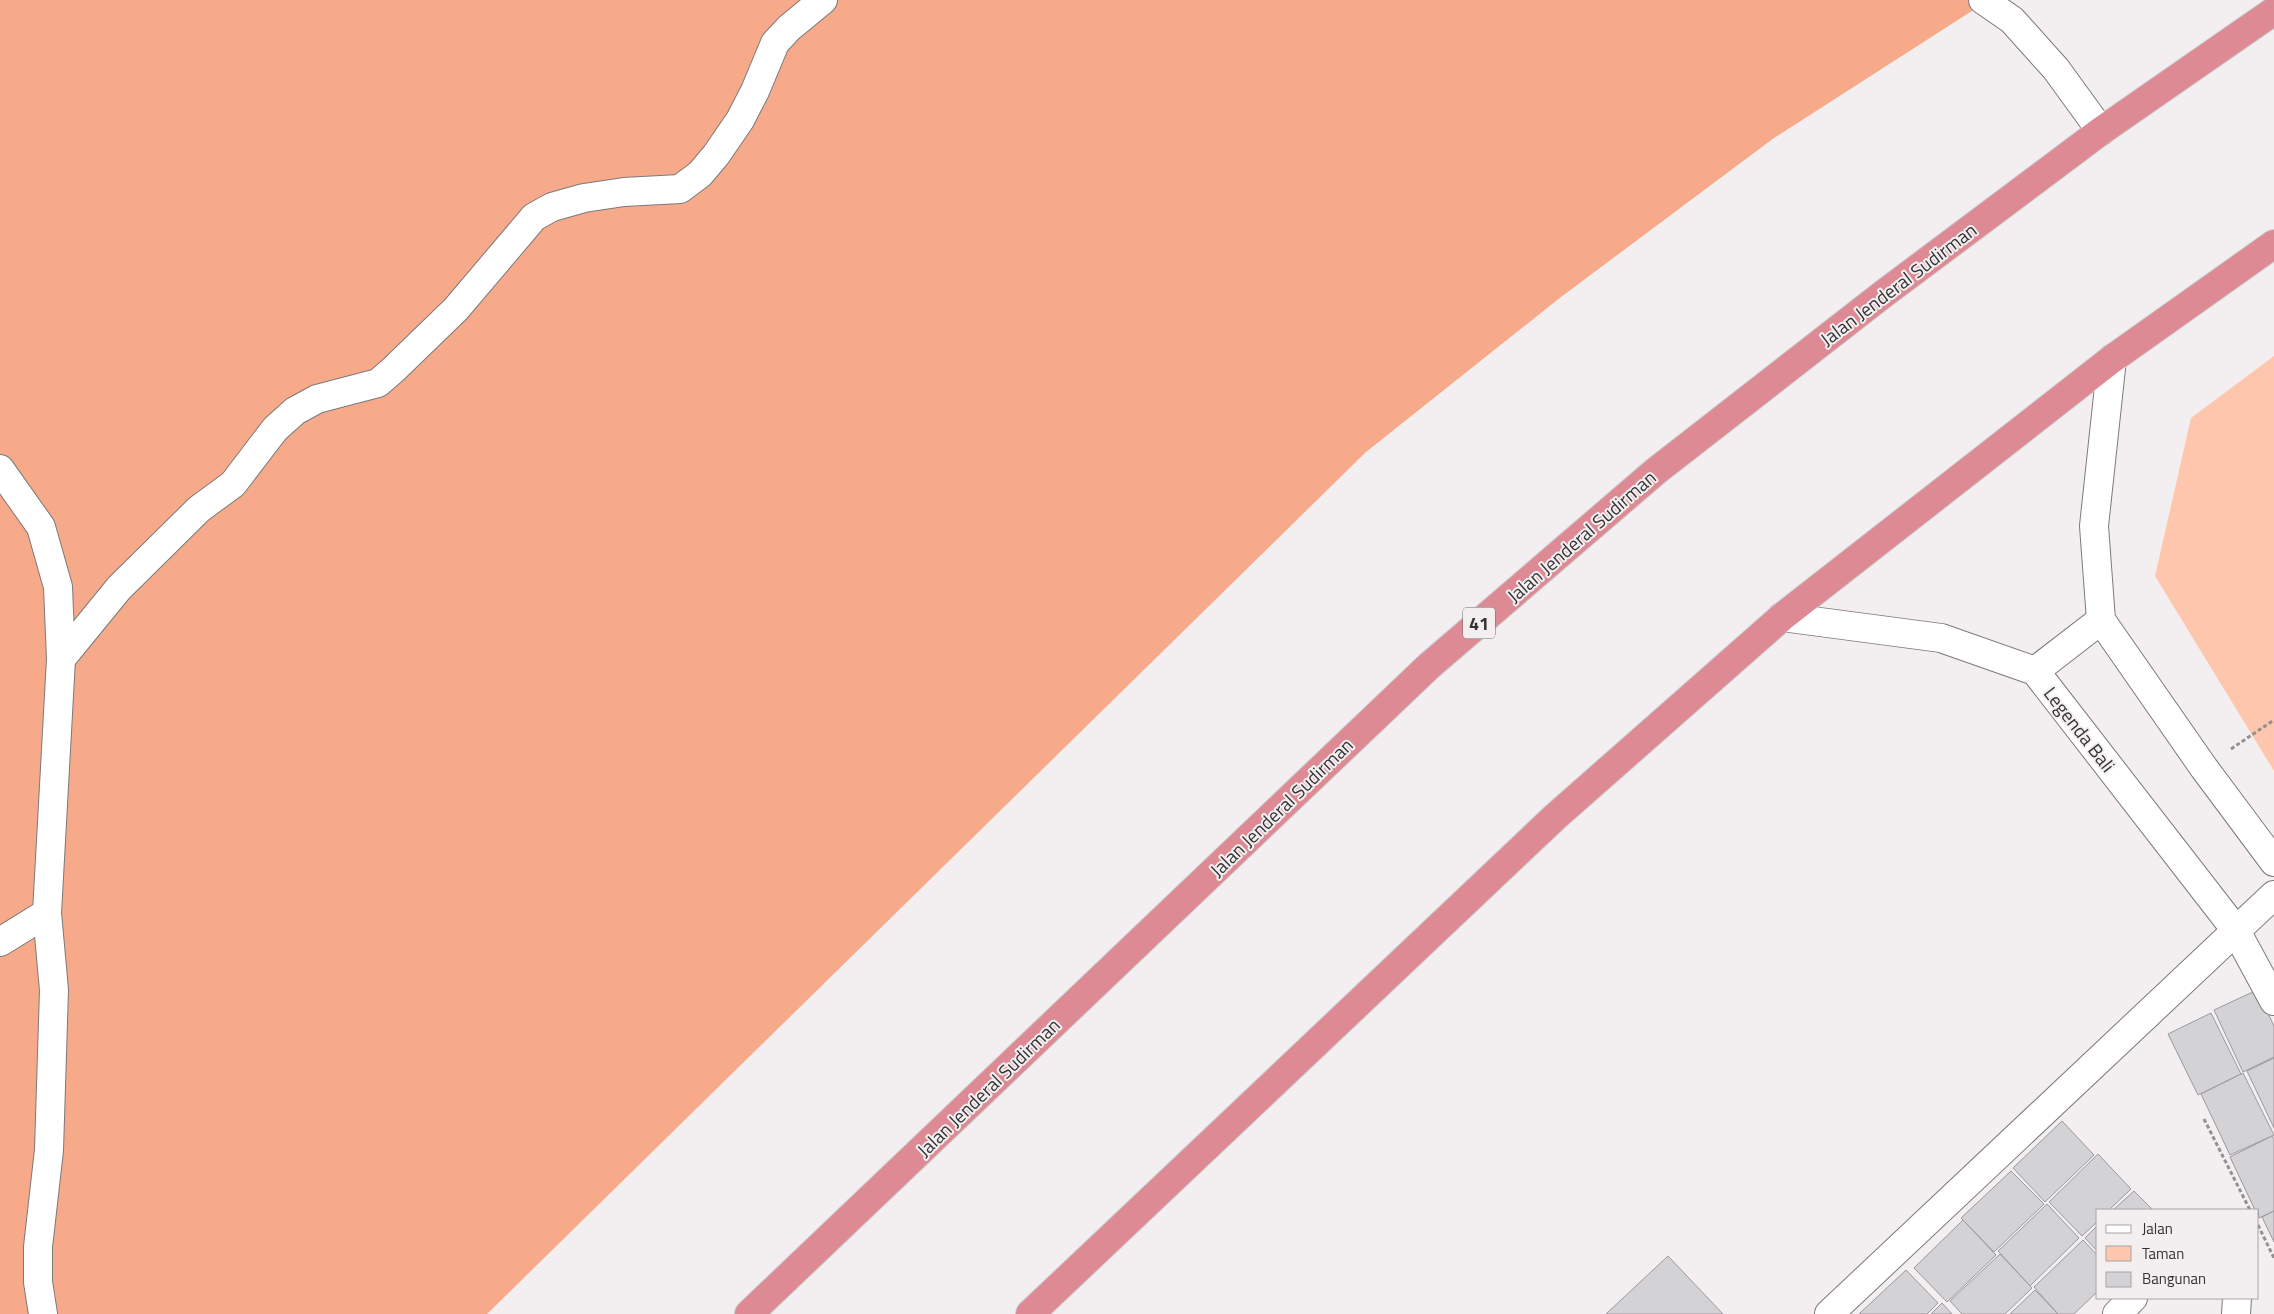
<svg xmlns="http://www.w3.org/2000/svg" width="2274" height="1314" font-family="'Titillium Web',sans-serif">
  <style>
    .green { fill: #ffc6ae }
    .forest { fill: #f6aa8a }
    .building { fill: #d3d2d5; stroke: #9b999d }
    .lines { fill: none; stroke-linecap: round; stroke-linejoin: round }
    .minor-casing { stroke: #7c797b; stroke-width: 30 }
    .highway-casing { stroke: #cecece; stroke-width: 30 }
    .path { stroke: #929091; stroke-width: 3; stroke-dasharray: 4 2.5; stroke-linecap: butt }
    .minor { stroke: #fff; stroke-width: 28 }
    .highway { stroke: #dd8a94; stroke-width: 28 }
    .labels { text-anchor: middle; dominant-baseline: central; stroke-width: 4; stroke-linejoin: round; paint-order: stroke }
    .shield { fill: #f3eff1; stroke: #6d6b6d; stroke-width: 1 }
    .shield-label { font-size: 18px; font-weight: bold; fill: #343334 }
    .street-label { font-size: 19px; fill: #343334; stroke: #f3eff1 }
  </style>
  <rect width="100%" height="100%" fill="#f3eff1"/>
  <!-- green -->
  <polygon class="green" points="2274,356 2274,771 2155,576 2191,418"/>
  <!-- forest -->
  <polygon class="forest" points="0,0 1989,0 1774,138 1561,297 1366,452 487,1314 0,1314"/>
  <!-- building -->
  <g class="building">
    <polygon points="2257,990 2274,1026 2274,1057 2243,1072 2214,1010"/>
    <polygon points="2211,1013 2241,1074 2198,1095 2168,1034"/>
    <polygon points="2274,1058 2274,1128 2247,1071"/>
    <polygon points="2243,1073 2274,1135 2230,1155 2201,1094"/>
    <polygon points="2062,1121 2094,1155 2045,1202 2013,1168"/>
    <polygon points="2272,1136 2274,1139 2274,1211 2259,1218 2258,1210 2255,1210 2230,1157"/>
    <polygon points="2098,1154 2131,1189 2109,1210 2098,1210 2098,1221 2082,1236 2049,1202"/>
    <polygon points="2011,1171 2044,1204 1994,1252 1961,1218"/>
    <polygon points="2134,1191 2153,1210 2113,1210"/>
    <polygon points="2047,1204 2079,1238 2030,1286 1998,1251"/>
    <polygon points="2274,1211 2274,1242 2262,1217"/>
    <polygon points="1963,1220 1996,1255 1947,1302 1914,1268"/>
    <polygon points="2098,1225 2098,1252 2085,1238"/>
    <polygon points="2083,1240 2098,1256 2098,1291 2074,1314 2058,1314 2034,1287"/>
    <polygon points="2000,1254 2032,1288 2005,1314 1962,1314 1950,1301"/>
    <polygon points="1668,1256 1723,1314 1606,1314"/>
    <polygon points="1906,1270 1938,1303 1927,1314 1859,1314"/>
    <polygon points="2035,1290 2058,1314 2010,1314"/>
    <polygon points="1942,1303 1952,1314 1931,1314"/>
  </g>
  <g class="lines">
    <!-- minor casing -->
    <g class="minor-casing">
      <g id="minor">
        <polyline points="1983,0 2012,20 2056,69 2101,131"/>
        <polyline points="2112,359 2094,526 2101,620 2204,768 2274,862"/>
        <polyline points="0,469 41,527 58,587 61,659 47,913 54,990 49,1150 38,1247 38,1282 43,1314"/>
        <polyline points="1782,617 1941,638 2035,671 2235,929 2274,1001"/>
        <polyline points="61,659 119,588 199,509 233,484 275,429 295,411 317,399 378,383 393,370 456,309 534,217 552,207 584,198 624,192 680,189 700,174 716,155 740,120 755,91 775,43 789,28 823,0"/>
        <polyline points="2035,671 2101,620"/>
        <polyline points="0,942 47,913"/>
        <polyline points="1829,1314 2274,895"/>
        <polyline points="2117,1314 2133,1298"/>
        <polyline points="2236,1314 2237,1298"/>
      </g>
    </g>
    <!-- highway casing -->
    <g class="highway-casing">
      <g id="highway">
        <polyline points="749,1314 1429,666 1656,471 1882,295 2101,131 2274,11"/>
        <polyline points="1030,1314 1555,817 1782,617 2112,359 2274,244"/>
      </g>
    </g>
    <!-- path -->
    <g class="path">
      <polyline points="2231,749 2274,720"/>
      <polyline points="2204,1119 2250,1210"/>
      <polyline points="2258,1225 2274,1258"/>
    </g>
    <!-- minor -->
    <use href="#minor" class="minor"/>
    <!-- highway -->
    <use href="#highway" class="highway"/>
  </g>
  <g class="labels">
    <!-- shield labels -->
    <rect class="shield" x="1463" y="607.5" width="32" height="31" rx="4"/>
    <g class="shield-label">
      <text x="1479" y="623">41</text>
    </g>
    <!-- street labels -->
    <g class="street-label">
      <text transform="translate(1898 284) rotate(-37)">Jalan Jenderal Sudirman</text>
      <text transform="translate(1581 536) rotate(-41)">Jalan Jenderal Sudirman</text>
      <text transform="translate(2080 729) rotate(52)">Legenda Bali</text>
      <text transform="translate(1281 807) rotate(-44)">Jalan Jenderal Sudirman</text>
      <text transform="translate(988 1087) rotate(-44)">Jalan Jenderal Sudirman</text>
    </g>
  </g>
  <!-- legend -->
  <rect x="2096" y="1209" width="162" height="90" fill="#f3eff1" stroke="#a7a4a5"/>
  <rect x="2106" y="1225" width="25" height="8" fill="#ffffff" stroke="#a7a4a5"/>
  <text x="2142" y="1234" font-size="15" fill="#343334">Jalan</text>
  <rect x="2106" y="1246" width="25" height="15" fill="#ffc6ae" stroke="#a7a4a5"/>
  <text x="2142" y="1259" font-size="15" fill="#343334">Taman</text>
  <rect x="2106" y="1272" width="25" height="15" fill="#d3d2d5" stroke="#a7a4a5"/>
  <text x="2142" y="1284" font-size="15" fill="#343334">Bangunan</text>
</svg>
